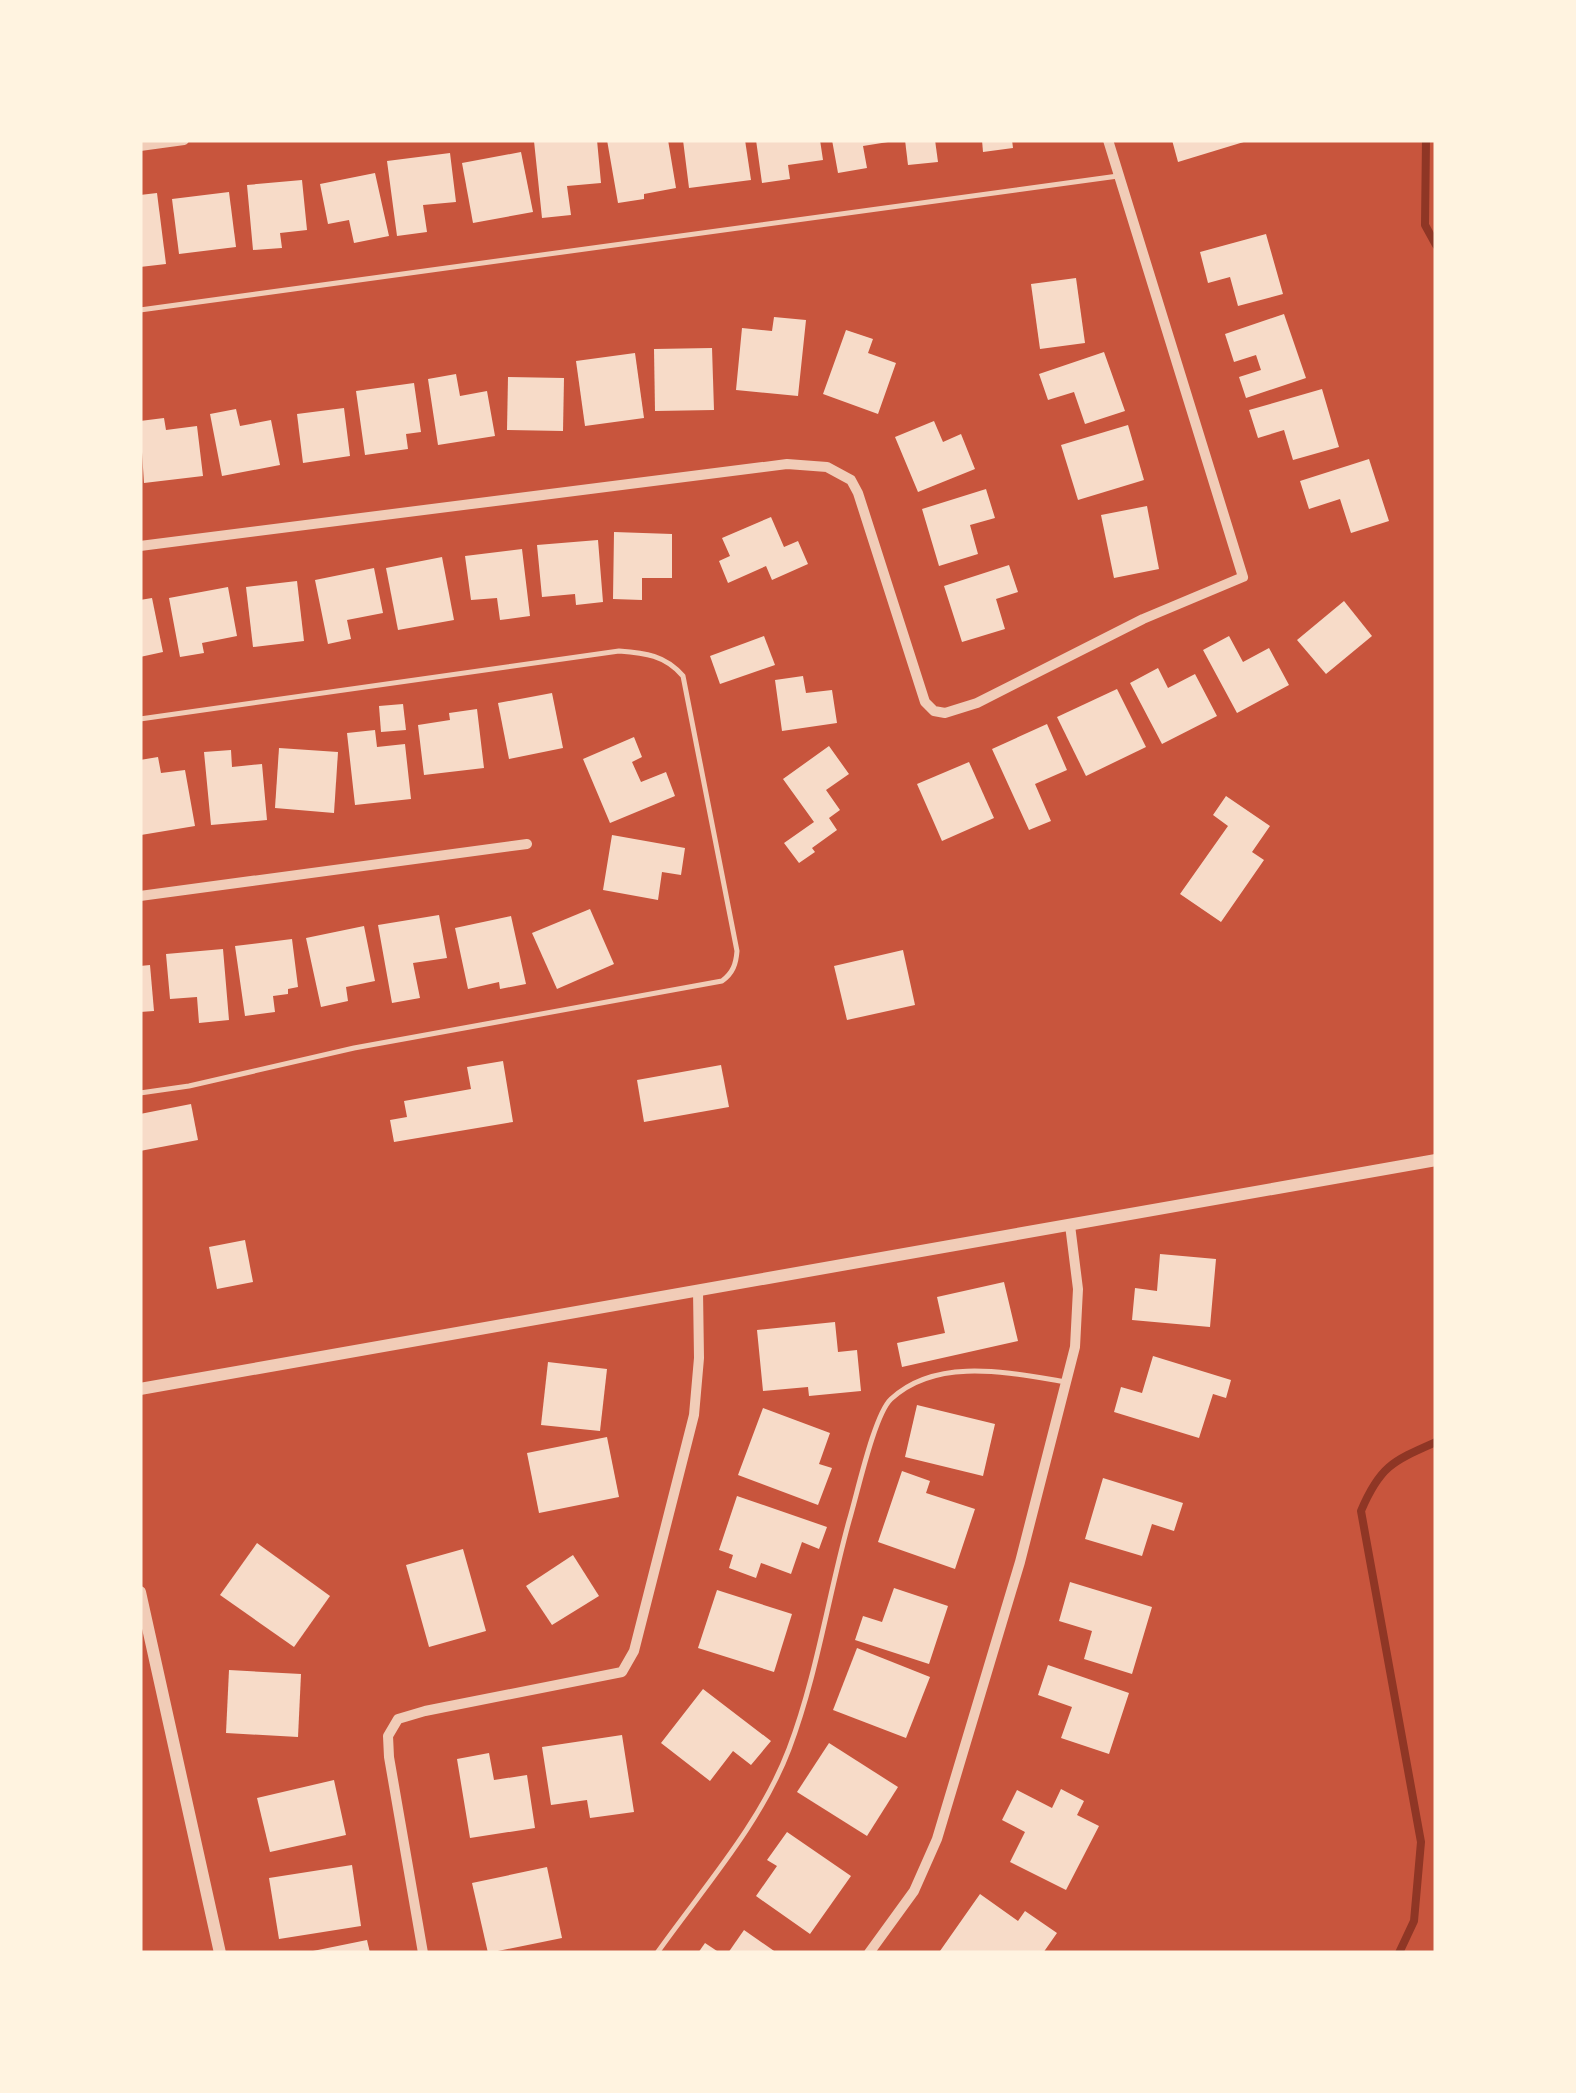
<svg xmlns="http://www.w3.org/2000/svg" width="1576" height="2093" font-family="Roboto,sans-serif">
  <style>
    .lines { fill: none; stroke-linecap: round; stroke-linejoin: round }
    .stream { stroke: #8f3625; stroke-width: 8 }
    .building { fill: #f7dbc8 }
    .service { stroke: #f1ccb7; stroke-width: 5 }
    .minor { stroke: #f1ccb7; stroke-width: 10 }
    .tertiary { stroke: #f1ccb7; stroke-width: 12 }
  </style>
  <rect width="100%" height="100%" fill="#c8553d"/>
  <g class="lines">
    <!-- stream -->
    <g class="stream">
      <polyline points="1426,140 1425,225 1436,245"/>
      <path d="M1399,1953L1414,1921L1421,1842L1361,1511C1380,1466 1393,1461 1436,1442"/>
    </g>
  </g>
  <!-- building -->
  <g class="building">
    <polygon points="597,140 601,183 567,186 571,215 542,218 534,141"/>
    <polygon points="607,140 668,140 676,188 644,194 644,199 618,203"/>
    <polygon points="683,140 745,140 751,180 689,188"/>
    <polygon points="756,140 820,140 823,160 788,165 790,179 762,183"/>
    <polygon points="832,140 888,140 888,142 863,146 867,168 838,173"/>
    <polygon points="905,140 935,140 938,162 908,165"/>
    <polygon points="982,140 1012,140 1013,148 983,152"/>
    <polygon points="1172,140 1247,140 1247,141 1178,162"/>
    <polygon points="521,152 533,212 473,223 462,163"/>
    <polygon points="450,153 456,202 423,205 427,232 397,236 387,161"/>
    <polygon points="375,173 389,236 354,243 349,220 328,224 320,184"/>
    <polygon points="302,180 307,230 280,233 282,248 253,250 247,185"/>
    <polygon points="229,192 236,247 179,254 172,199"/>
    <polygon points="157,193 166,264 140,267 140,195"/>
    <polygon points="1266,234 1283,294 1238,306 1230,277 1208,283 1200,252"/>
    <polygon points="1076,278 1085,343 1040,349 1031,284"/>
    <polygon points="1284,314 1306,378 1246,398 1239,377 1261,370 1256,355 1234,362 1225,334"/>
    <polygon points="774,317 806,320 798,396 736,390 742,328 772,331"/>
    <polygon points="846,330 873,339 868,353 896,363 878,414 823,394"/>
    <polygon points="712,348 714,410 655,411 654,349"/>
    <polygon points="1104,352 1125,411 1085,424 1074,392 1048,400 1039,374"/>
    <polygon points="635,353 644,418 585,426 576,361"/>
    <polygon points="456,374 460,396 487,391 495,436 438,445 428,379"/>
    <polygon points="508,377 564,378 563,431 507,430"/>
    <polygon points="414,383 421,432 406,434 408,449 365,455 356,391"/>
    <polygon points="1322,389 1339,447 1293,460 1284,430 1258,438 1249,410"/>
    <polygon points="344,408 350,456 303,463 297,414"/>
    <polygon points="236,409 240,426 271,420 280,465 222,476 210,414"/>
    <polygon points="164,418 166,430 197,426 203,476 144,483 140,421"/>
    <polygon points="934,421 943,442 961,434 975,469 918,492 895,437"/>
    <polygon points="1128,425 1144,480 1078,500 1061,445"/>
    <polygon points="1369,459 1389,521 1351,533 1340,499 1309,509 1300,481"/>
    <polygon points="986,489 995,518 970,525 978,554 939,566 922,509"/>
    <polygon points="1147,506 1159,569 1114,578 1101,515"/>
    <polygon points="771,517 784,547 798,541 808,564 772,580 766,566 728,583 719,561 730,556 722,538"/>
    <polygon points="614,532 672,534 672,578 642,578 642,600 613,599"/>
    <polygon points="598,540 603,602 576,605 575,594 542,597 537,545"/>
    <polygon points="522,549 530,616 500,620 497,598 471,600 465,556"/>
    <polygon points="442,557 454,620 398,630 386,568"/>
    <polygon points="1009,565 1018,592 996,599 1005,629 962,642 944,586"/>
    <polygon points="374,568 383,613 347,620 351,639 328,644 315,580"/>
    <polygon points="297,581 304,641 253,647 246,587"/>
    <polygon points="228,587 237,636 202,643 204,653 180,657 169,598"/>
    <polygon points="152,598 163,652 140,657 140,600"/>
    <polygon points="1344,601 1372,636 1326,674 1297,640"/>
    <polygon points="764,636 775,665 720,684 710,656"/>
    <polygon points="1229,636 1243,662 1269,648 1289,685 1237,713 1203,650"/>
    <polygon points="1158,668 1168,688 1195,674 1217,716 1162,744 1130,683"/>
    <polygon points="803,676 806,693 832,690 837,723 782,731 775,680"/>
    <polygon points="1117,689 1146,747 1086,776 1057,717"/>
    <polygon points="552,693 563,748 509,759 498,703"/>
    <polygon points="403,704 406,730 381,732 379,706"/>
    <polygon points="477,709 484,768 424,775 418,725 450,720 449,713"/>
    <polygon points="1047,724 1067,770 1035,784 1051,821 1029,830 992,749"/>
    <polygon points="375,730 377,747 405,744 411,799 355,805 347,733"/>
    <polygon points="634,737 642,757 632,762 641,782 666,772 675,796 610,823 583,759"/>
    <polygon points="829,746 849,774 826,790 840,810 829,818 837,830 812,848 815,852 799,863 784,843 814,822 783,779"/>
    <polygon points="279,748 338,752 334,813 275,808"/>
    <polygon points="231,750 232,767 262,764 267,820 211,825 204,752"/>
    <polygon points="158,757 161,773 185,770 195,826 141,835 140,760"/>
    <polygon points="969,762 994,818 942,841 917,784"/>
    <polygon points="1226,796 1270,826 1252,852 1264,860 1221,922 1180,894 1228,826 1213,815"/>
    <polygon points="612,835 685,848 681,875 662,872 658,900 603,890"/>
    <polygon points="590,909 614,964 557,989 532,933"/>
    <polygon points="439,915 447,958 413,963 420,998 392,1003 378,925"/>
    <polygon points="511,916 526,984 500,989 499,982 468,989 455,928"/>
    <polygon points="364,926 375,981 346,987 348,1001 321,1007 306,938"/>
    <polygon points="292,939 298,987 288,989 288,994 273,996 275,1012 245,1016 235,946"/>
    <polygon points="223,949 229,1020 199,1023 197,997 170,999 166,954"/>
    <polygon points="903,950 915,1005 847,1020 834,966"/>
    <polygon points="150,965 154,1011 140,1012 140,966"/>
    <polygon points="503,1061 513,1122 394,1142 390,1120 407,1117 404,1101 471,1089 467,1067"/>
    <polygon points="721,1065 729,1107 644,1122 637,1080"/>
    <polygon points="191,1104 198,1140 140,1151 140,1114"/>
    <polygon points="245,1240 253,1282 217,1289 209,1247"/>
    <polygon points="1160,1254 1216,1259 1210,1327 1132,1320 1135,1288 1157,1291"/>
    <polygon points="1004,1282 1018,1341 902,1367 897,1343 945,1333 937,1297"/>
    <polygon points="835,1322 838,1352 857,1350 861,1391 809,1396 808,1387 763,1391 757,1330"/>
    <polygon points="1153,1356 1231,1380 1226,1398 1213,1394 1199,1438 1114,1412 1121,1387 1142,1393"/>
    <polygon points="548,1362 607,1369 600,1431 541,1425"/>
    <polygon points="917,1405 995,1424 983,1476 905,1457"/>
    <polygon points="763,1408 830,1433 819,1464 832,1468 818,1505 738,1475"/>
    <polygon points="607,1437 619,1497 539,1513 527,1453"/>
    <polygon points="902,1471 930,1481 926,1493 975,1509 955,1569 878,1542"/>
    <polygon points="1103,1478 1183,1503 1174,1531 1152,1524 1142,1556 1085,1539"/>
    <polygon points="737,1496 827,1527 819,1549 802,1542 791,1574 761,1563 756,1578 729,1568 733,1555 719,1550"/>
    <polygon points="257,1543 330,1596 294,1647 220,1595"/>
    <polygon points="463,1549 486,1631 429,1647 406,1565"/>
    <polygon points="573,1555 599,1596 552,1625 526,1586"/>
    <polygon points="1070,1582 1152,1607 1132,1674 1084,1659 1092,1631 1059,1621"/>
    <polygon points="894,1588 948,1606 929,1664 855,1640 863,1616 882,1622"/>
    <polygon points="717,1590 792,1614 774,1672 698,1648"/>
    <polygon points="857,1648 930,1677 906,1738 833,1710"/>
    <polygon points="1048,1665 1129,1693 1109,1754 1061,1738 1072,1707 1038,1695"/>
    <polygon points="229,1670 301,1674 298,1737 226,1733"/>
    <polygon points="703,1689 771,1741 751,1765 733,1751 710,1781 661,1743"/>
    <polygon points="622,1735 634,1812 590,1818 587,1800 551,1805 542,1747"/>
    <polygon points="829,1743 898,1787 867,1836 797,1792"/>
    <polygon points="489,1753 494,1780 527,1775 535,1828 470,1838 457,1759"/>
    <polygon points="334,1780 346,1835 270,1852 257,1798"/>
    <polygon points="1061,1789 1084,1801 1077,1815 1099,1826 1066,1890 1010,1862 1025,1832 1002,1820 1017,1790 1052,1808"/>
    <polygon points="787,1832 851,1876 810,1934 756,1896 777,1866 767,1860"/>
    <polygon points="352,1865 361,1926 279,1939 269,1878"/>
    <polygon points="547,1867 562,1938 488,1953 472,1883"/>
    <polygon points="980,1894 1018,1921 1025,1911 1057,1933 1043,1953 940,1951"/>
    <polygon points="744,1930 777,1953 728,1953"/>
    <polygon points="367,1940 370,1953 313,1953 313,1951"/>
    <polygon points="705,1943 720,1953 698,1953"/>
  </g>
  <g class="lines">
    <!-- service -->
    <g class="service">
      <polyline points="140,310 1118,176"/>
      <path d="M140,719L619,651C645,653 665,655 683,676L737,951C736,964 733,973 722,981L354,1048L189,1086L140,1093"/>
      <path d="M657,1953C703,1888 760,1825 789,1749C817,1675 828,1597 849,1521C857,1495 874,1415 891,1399C937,1356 1010,1373 1066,1382"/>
    </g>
    <!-- minor -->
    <g class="minor">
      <polyline points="140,146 184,140"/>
      <polyline points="140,546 787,464 827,467 851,480 858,493 925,702 934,711 945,713 977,703 1143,619 1243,577 1108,140"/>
      <polyline points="140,896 527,844"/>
      <polyline points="423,1953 389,1757 388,1736 398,1719 425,1711 622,1672 634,1651 694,1415 699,1358 698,1291"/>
      <polyline points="869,1953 914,1891 937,1839 1020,1562 1075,1347 1078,1289 1070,1225"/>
    </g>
    <!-- tertiary -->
    <g class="tertiary">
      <polyline points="140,1389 1436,1160"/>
      <polyline points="140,1592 220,1953"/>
    </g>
  </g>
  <!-- border -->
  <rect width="1576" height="2093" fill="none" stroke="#fff3e0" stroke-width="285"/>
</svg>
